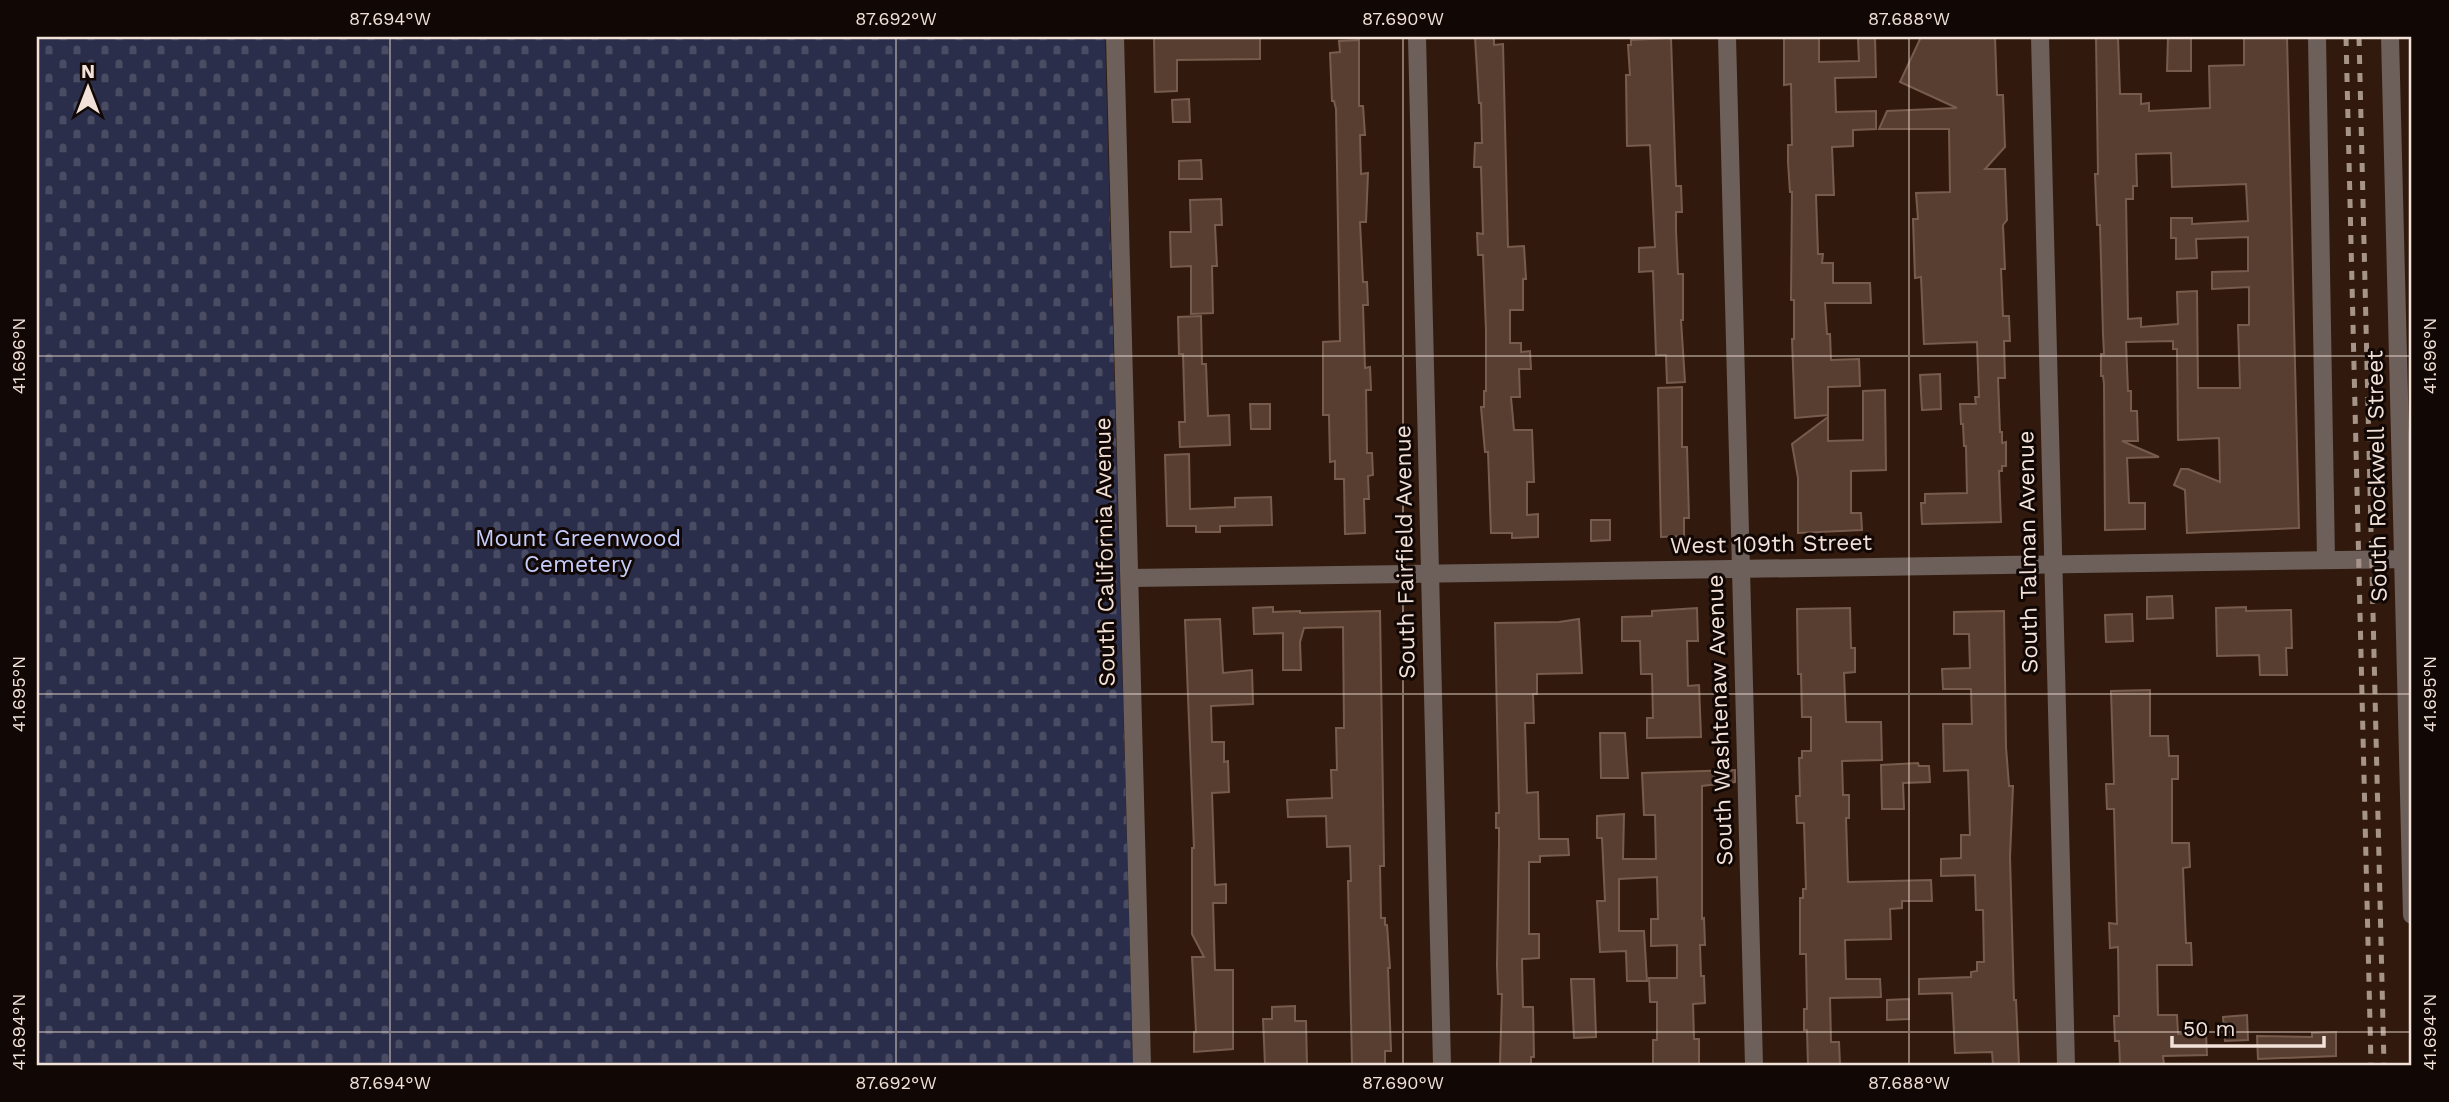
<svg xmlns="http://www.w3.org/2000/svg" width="2449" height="1102" font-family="'Work Sans',sans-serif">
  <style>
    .cemetery { fill: url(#cemetery-stones) }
    .building { fill: #583e30; stroke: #775c4d; stroke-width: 2; fill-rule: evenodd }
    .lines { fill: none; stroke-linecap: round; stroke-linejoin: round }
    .minor { stroke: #6d605a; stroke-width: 18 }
    .rail { stroke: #a69489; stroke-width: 5; stroke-dasharray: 9 9; stroke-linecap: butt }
    .ticks { fill: none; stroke: #f1e1d8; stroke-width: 2; stroke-opacity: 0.45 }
    .labels { text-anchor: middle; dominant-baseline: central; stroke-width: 6; stroke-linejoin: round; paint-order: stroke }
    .street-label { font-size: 23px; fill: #f1e1d8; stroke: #110704 }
    .park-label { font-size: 23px; fill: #c5cdfb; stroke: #110704 }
    .neatline { fill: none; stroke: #f1e1d8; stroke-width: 2.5 }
    .ticks-label { font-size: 18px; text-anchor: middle; fill: #f1e1d8 }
  </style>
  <defs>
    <pattern id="cemetery-stones" width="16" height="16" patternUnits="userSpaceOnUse" patternTransform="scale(1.75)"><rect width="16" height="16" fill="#2b2e4a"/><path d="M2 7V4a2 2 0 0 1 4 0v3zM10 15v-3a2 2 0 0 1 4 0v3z" fill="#4a4c63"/></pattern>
  </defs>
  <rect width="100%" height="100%" fill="#311a0d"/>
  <!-- cemetery -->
  <polygon class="cemetery" points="37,37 1105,37 1133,1065 37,1065"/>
  <!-- building -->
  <g class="building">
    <polygon points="1154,37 1260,37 1260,59 1177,60 1177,91 1155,92"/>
    <polygon points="1475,37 1494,37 1494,45 1503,44 1508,247 1524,246 1526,279 1523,279 1523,310 1510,310 1510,343 1521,343 1521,352 1530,351 1531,369 1519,369 1520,397 1511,397 1514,430 1532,430 1534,482 1527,482 1527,515 1538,514 1538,537 1512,538 1512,533 1491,533 1488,452 1485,452 1481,407 1484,407 1484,391 1486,391 1486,330 1483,255 1478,255 1477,233 1483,234 1481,167 1474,167 1475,143 1482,143 1481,103 1479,103"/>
    <polygon points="1784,37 1819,37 1819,62 1859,61 1858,37 1875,37 1876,77 1835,78 1836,112 1876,111 1876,129 1853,130 1853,146 1832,147 1834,195 1816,195 1818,254 1823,254 1822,263 1833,263 1833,283 1870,283 1871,303 1825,303 1827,334 1830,334 1831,360 1859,359 1860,386 1828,387 1828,415 1795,418 1792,339 1794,339 1794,300 1791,300 1792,192 1790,192 1788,162 1788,145 1792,145 1791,84 1784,85"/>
    <polygon points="1921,37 1995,37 1997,95 2003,95 2005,147 1985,169 2005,169 2007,220 2003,225 2005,269 2001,269 2003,316 2009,316 2010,341 2004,341 2005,378 1998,378 2000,432 2002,432 2002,443 2006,442 2006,466 2002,466 2002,471 1999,471 2001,522 1922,524 1921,503 1925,503 1925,494 1967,493 1966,446 1964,446 1963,424 1961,424 1960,404 1976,404 1975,397 1979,397 1977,342 1924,344 1921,277 1915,278 1913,219 1918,219 1916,193 1950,192 1949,129 1879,129 1887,111 1957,108 1900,82"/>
    <path d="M2096,37H2118L2120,94H2141V104L2149,103V111L2210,108L2209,66L2244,65V37H2287L2299,528L2187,533L2185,490L2174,485L2181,469H2188L2220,482L2219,438L2178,440L2177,349H2173V341L2126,342L2128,391H2131V411H2137L2138,441H2122L2159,457L2127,458L2129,503H2145V529L2105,530L2104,384L2103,376H2101V354H2104L2103,334L2100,225H2097L2095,174H2098ZM2171,153L2172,187L2246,184L2248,221L2192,224V218H2171V238H2176V259L2197,258L2196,239L2248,237V271L2212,272V289L2249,287V325H2238L2240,388H2198L2197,291L2177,292L2178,324L2141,327V318L2128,319L2126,199H2133V186H2137L2136,154Z"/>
    <polygon points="2168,37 2191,37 2191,71 2167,71"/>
    <polygon points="1671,38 1676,186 1681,186 1682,212 1676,212 1676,231 1678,274 1683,274 1683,320 1681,320 1685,382 1667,383 1666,355 1656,355 1653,271 1639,272 1639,248 1655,247 1650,145 1627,146 1626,75 1630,75 1628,45 1631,45 1631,40"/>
    <polygon points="1359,40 1359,106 1363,106 1365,135 1360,135 1361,174 1368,173 1366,222 1360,222 1363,282 1367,282 1368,305 1363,305 1365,368 1370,367 1371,390 1366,390 1367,453 1372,453 1373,475 1368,476 1369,499 1364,499 1365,533 1345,534 1344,479 1335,479 1335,461 1330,462 1329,415 1323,415 1323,342 1340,341 1336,109 1334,101 1332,101 1330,53 1340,52 1339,41"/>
    <polygon points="1189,99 1190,122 1173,122 1172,100"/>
    <polygon points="1201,160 1202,179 1179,179 1179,161"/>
    <polygon points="1221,199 1222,225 1215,225 1217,266 1212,266 1213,313 1191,314 1191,266 1171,267 1170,232 1191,232 1190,200"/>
    <polygon points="1201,316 1202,364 1206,364 1208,416 1229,415 1230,445 1180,447 1179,422 1185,422 1183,354 1179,354 1178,317"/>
    <polygon points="1940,374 1941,409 1922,410 1920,375"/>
    <polygon points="1682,387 1682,447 1687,447 1689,518 1684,518 1684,536 1661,537 1658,388"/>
    <polygon points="1885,390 1886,470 1851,471 1851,513 1861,513 1862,530 1798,533 1798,478 1792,444 1828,417 1828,441 1863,440 1863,391"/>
    <polygon points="1250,404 1270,404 1270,429 1251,429"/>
    <polygon points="1189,454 1190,509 1235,507 1235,498 1271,497 1272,525 1220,526 1220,532 1196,532 1196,526 1167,526 1165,455"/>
    <polygon points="1591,520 1610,520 1610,540 1591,541"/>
    <polygon points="2172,596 2173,618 2147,619 2147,597"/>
    <polygon points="1273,607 1273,612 1300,611 1300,613 1380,611 1384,862 1384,866 1380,866 1381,918 1385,918 1385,925 1387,925 1390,968 1388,968 1391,1051 1385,1051 1385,1065 1352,1065 1348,881 1351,881 1350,846 1327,847 1326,816 1288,817 1287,800 1332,798 1331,770 1337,770 1336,728 1344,728 1343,627 1304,628 1300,642 1301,670 1283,670 1283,633 1254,634 1253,608"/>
    <polygon points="2246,607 2246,611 2291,610 2292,648 2286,648 2287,675 2260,675 2259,655 2217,656 2216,608"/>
    <polygon points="1697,608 1698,641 1687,641 1688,686 1699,685 1701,737 1647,738 1647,718 1653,718 1652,674 1641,674 1640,641 1622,641 1622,617 1652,616 1652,611"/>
    <polygon points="1850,608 1851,648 1855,648 1855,672 1844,673 1846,722 1881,722 1882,760 1842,761 1843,795 1849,795 1849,818 1846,818 1848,882 1931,880 1932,901 1902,901 1902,908 1890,909 1891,939 1845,940 1846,979 1880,979 1881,997 1830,998 1831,1042 1839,1042 1840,1065 1808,1065 1807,1030 1804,1030 1804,1009 1807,1009 1806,954 1800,954 1800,898 1803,898 1803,889 1806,889 1804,823 1797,823 1796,796 1800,796 1799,758 1802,758 1802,751 1811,751 1811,717 1802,717 1801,674 1798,674 1797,609"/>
    <polygon points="2004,611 2006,747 2009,786 2013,786 2010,857 2014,1000 2016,1000 2019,1065 1993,1065 1992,1052 1955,1053 1952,993 1919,994 1919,979 1971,977 1971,972 1977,971 1977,962 1984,962 1983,910 1976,910 1975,875 1941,876 1941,859 1961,858 1961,835 1970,835 1968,770 1944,771 1943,724 1972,724 1971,689 1943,689 1942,669 1970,668 1969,634 1954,634 1954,612"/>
    <polygon points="2132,614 2133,641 2106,642 2105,615"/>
    <polygon points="1220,619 1223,673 1252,670 1253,704 1211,706 1212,742 1224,742 1224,762 1228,761 1229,792 1212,793 1215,885 1226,884 1226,903 1213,903 1215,970 1233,970 1233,1049 1194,1052 1194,1032 1196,1032 1192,957 1204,957 1192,934 1192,848 1194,848 1185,620"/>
    <polygon points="1579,619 1582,673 1537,674 1537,694 1533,694 1534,723 1525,723 1527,793 1538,792 1539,839 1568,839 1569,855 1540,856 1540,862 1529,862 1529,934 1539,934 1539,958 1522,959 1523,1007 1533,1007 1534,1057 1531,1057 1531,1065 1500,1065 1502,994 1498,994 1497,965 1499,844 1499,828 1496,828 1496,813 1499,813 1495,623 1559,622"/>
    <polygon points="2150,690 2150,736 2168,736 2169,756 2178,756 2178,779 2172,779 2172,843 2189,843 2190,867 2183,868 2186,943 2191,943 2192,965 2157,965 2158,1015 2177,1015 2178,1034 2206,1033 2207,1055 2163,1056 2164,1065 2120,1065 2119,1041 2115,1041 2114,1016 2119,1016 2118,947 2110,948 2109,923 2117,924 2114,809 2107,809 2106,784 2114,784 2111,691"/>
    <polygon points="1600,733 1625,733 1628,778 1601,778"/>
    <polygon points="1918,763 1919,766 1929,766 1930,782 1903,783 1904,809 1882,809 1881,765"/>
    <polygon points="1735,770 1735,782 1702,786 1702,919 1704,918 1705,945 1700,945 1701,976 1704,976 1705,1003 1693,1004 1694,1039 1699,1039 1699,1064 1653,1065 1653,1040 1657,1040 1657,1002 1650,1002 1649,978 1677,978 1677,945 1651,946 1651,919 1658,919 1657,877 1619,879 1619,931 1644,931 1647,981 1627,981 1626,951 1600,952 1597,901 1605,901 1602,838 1597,838 1597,816 1624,814 1623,859 1656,859 1655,815 1644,815 1642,773"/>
    <polygon points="1571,979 1594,979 1596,1037 1574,1038"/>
    <polygon points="1909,999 1909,1019 1887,1020 1887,1000"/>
    <polygon points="1295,1006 1295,1021 1306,1021 1307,1065 1265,1065 1263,1019 1272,1019 1272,1007"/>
    <polygon points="2247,1015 2248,1040 2225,1041 2223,1017"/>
    <polygon points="2336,1032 2336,1056 2258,1059 2257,1036 2312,1037 2312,1033"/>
  </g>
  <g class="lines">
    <!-- minor -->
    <g class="minor">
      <polyline points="1115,37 1142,1065"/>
      <polyline points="1417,37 1442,1065"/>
      <polyline points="1727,37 1754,1065"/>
      <polyline points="2040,37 2066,1065"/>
      <polyline points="2317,37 2326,560"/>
      <polyline points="2390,37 2412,915"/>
      <polyline points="1130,578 2412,559"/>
    </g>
    <!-- rail -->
    <g class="rail">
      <polyline points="2346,37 2371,1065"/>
      <polyline points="2359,37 2384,1065"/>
    </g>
  </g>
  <!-- ticks -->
  <path class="ticks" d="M390,37V1065M896,37V1065M1403,37V1065M1909,37V1065M37,356H2412M37,694H2412M37,1032H2412"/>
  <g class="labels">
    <!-- street labels -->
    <g class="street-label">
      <text transform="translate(2377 476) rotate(-91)">South Rockwell Street</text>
      <text transform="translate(1771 544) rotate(-1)">West 109th Street</text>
      <text transform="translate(1105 552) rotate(-91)">South California Avenue</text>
      <text transform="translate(1405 552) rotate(-91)">South Fairfield Avenue</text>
      <text transform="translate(2028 552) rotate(-91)">South Talman Avenue</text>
      <text transform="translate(1720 720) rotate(-92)">South Washtenaw Avenue</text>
    </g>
    <!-- park labels -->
    <g class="park-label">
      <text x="578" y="538">Mount Greenwood<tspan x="578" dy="26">Cemetery</tspan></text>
    </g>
  </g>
  <!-- border -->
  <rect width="2449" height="1102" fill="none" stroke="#110704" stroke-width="77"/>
  <!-- north arrow -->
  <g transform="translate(88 88)" stroke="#110704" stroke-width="5" paint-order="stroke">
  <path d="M0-5L12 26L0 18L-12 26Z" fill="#f1e1d8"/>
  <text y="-10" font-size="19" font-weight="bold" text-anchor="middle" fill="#f1e1d8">N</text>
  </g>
  <!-- scale -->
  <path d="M2172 1036v10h152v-10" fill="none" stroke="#f1e1d8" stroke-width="3.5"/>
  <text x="2183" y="1036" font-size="21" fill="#f1e1d8" stroke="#110704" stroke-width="5" paint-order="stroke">50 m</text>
  <rect x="38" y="38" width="2372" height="1026" class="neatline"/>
  <g class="ticks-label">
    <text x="390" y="25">87.694°W</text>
    <text x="896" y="25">87.692°W</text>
    <text x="1403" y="25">87.690°W</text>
    <text x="1909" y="25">87.688°W</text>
    <text transform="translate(19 356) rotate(-90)" y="6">41.696°N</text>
    <text transform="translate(2430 356) rotate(-90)" y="6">41.696°N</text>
    <text transform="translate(19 694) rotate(-90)" y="6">41.695°N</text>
    <text transform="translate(2430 694) rotate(-90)" y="6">41.695°N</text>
    <text transform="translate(19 1032) rotate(-90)" y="6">41.694°N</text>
    <text transform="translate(2430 1032) rotate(-90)" y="6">41.694°N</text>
    <text x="390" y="1089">87.694°W</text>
    <text x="896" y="1089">87.692°W</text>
    <text x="1403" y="1089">87.690°W</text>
    <text x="1909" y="1089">87.688°W</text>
  </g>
</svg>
